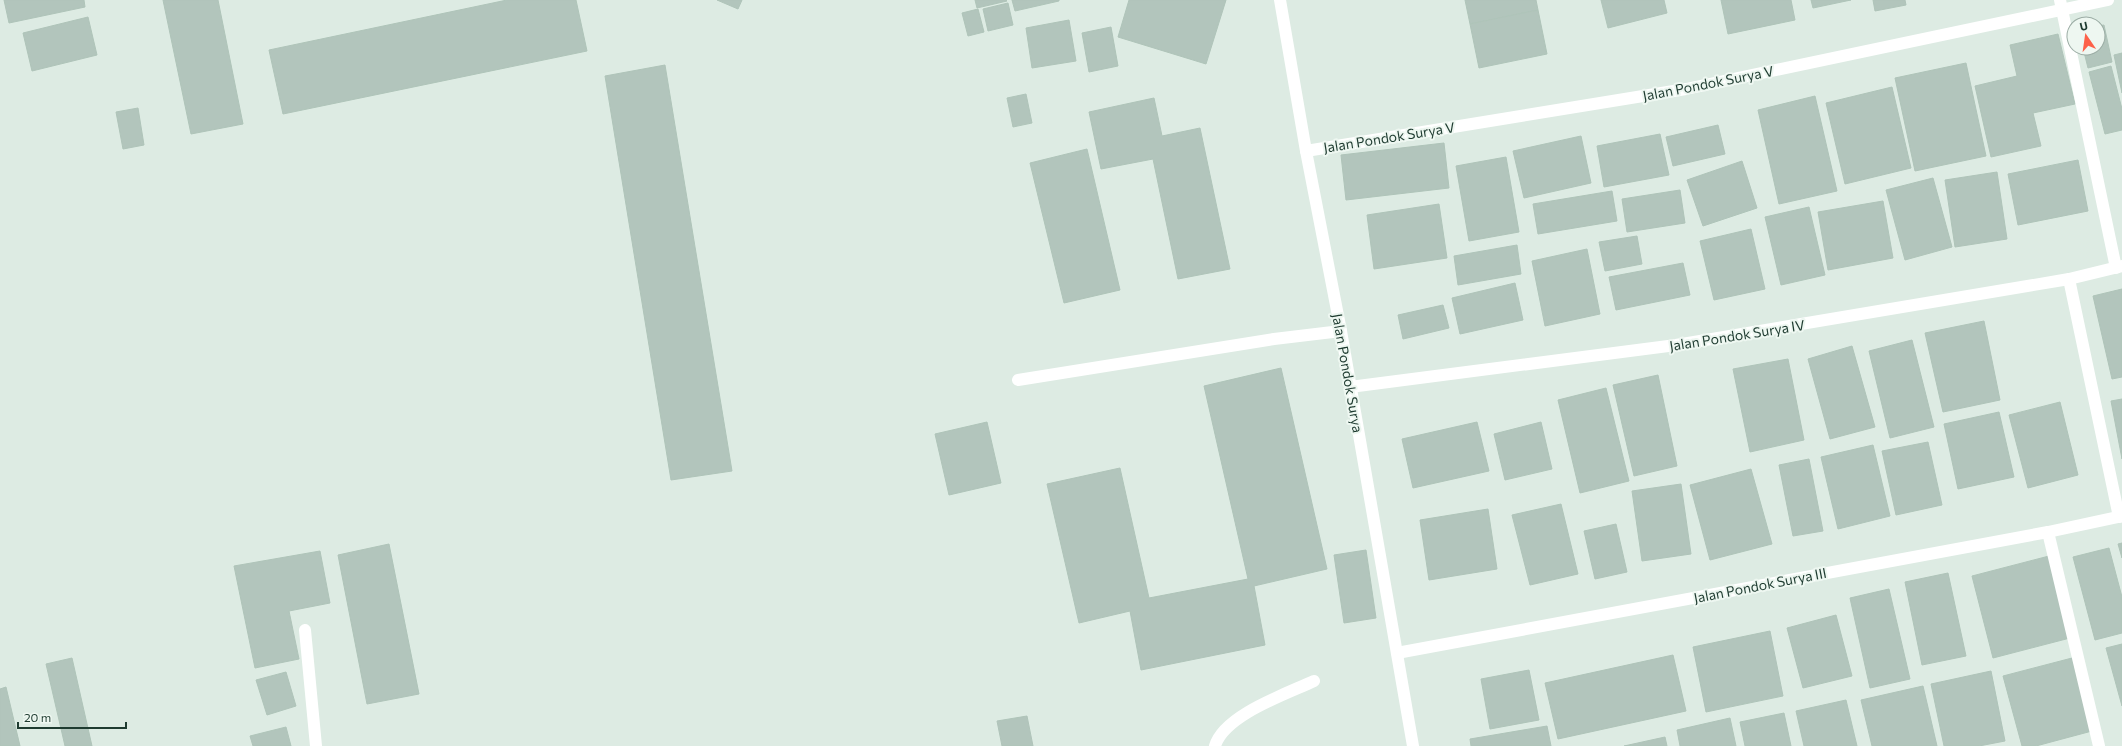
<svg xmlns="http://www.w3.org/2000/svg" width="2122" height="746" font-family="Commissioner,sans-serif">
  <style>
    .building { fill: #b2c5bc; stroke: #afc4b9 }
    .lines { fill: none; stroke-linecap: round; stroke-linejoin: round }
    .minor { stroke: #fff; stroke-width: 12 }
    .labels { text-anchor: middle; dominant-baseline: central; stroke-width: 4; stroke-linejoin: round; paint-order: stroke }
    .street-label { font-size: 14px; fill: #1e3b30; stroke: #eef7f1 }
  </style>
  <rect width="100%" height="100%" fill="#ddebe3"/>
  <!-- building -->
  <g class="building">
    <polygon points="4,0 84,0 85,7 9,23"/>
    <polygon points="163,0 218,0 243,124 191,134"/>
    <polygon points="507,0 576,0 587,51 283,114 269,50"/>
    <polygon points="717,0 742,0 738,9"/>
    <polygon points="975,0 1006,0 1007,1 977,8"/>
    <polygon points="1012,0 1059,0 1059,1 1015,11"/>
    <polygon points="1129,0 1226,0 1206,64 1118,37"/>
    <polygon points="1465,0 1536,0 1538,10 1470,24"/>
    <polygon points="1601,0 1664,0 1667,13 1608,28"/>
    <polygon points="1721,0 1791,0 1795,20 1728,34"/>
    <polygon points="1811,0 1851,0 1813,8"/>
    <polygon points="1873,0 1905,0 1906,5 1875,11"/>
    <polygon points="1008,3 1013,25 988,31 983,9"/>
    <polygon points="978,9 984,32 968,36 962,13"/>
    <polygon points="1538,10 1547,54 1479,68 1470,24"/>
    <polygon points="88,17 97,55 32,71 23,33"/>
    <polygon points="1069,20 1076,61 1032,68 1026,28"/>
    <polygon points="2104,25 2112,62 2088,68 2083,48 2098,48 2098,26"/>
    <polygon points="1111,27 1118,66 1089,72 1082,33"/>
    <polygon points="2058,34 2075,104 2033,113 2041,146 1991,157 1975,86 2017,76 2010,45"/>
    <polygon points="2122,53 2122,93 2114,55"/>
    <polygon points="1966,63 1986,156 1915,171 1895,78"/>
    <polygon points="665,65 732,471 671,480 605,76"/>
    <polygon points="2111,66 2122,109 2122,130 2105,134 2089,72"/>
    <polygon points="1892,87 1911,168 1845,184 1826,103"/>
    <polygon points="1026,94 1032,123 1013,127 1007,98"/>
    <polygon points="1815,96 1837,191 1779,204 1758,110"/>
    <polygon points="1154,98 1162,136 1200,128 1230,269 1178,279 1153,159 1101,169 1089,112"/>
    <polygon points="138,108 144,145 123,149 116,112"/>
    <polygon points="1718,125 1725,154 1673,166 1666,137"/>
    <polygon points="1660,134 1669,175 1604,187 1597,146"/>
    <polygon points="1581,136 1591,183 1524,198 1513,151"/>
    <polygon points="1444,143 1449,188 1346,200 1341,155"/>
    <polygon points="1087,149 1120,290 1064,303 1030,163"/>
    <polygon points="1506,157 1519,232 1469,241 1456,166"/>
    <polygon points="2078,160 2088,211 2018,225 2008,174"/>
    <polygon points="1742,161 1757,208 1703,226 1687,180"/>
    <polygon points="1997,172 2007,239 1955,247 1945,180"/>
    <polygon points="1933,178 1952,247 1905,260 1886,190"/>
    <polygon points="1680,190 1685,223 1627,232 1622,199"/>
    <polygon points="1612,191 1617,221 1538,234 1533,204"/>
    <polygon points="1883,201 1893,258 1828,270 1818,212"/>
    <polygon points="1439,204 1447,258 1374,269 1367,215"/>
    <polygon points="1809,207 1825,275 1781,285 1765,217"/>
    <polygon points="1751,229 1765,289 1714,300 1700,241"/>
    <polygon points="1637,236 1642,264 1605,271 1599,242"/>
    <polygon points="1517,245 1521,274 1458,285 1454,256"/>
    <polygon points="1587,249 1600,314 1545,326 1532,261"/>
    <polygon points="1683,263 1690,295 1616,310 1609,277"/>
    <polygon points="1515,283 1523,320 1460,334 1452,298"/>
    <polygon points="2122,289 2122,377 2112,379 2093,296"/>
    <polygon points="1443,305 1449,328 1403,339 1398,315"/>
    <polygon points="1984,321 2000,400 1943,412 1925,333"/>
    <polygon points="1912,340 1934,427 1890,438 1869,351"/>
    <polygon points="1852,346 1875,427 1830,439 1808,359"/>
    <polygon points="1788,359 1804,440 1750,452 1733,369"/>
    <polygon points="1281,368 1327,569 1254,586 1265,645 1141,670 1130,611 1079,623 1047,484 1120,468 1149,598 1248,579 1204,386"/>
    <polygon points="1658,375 1677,466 1634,476 1613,385"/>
    <polygon points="1606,388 1629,481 1580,493 1558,400"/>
    <polygon points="2122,399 2122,459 2111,401"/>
    <polygon points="2060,402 2078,475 2028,488 2009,415"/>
    <polygon points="1999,412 2014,477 1958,489 1944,424"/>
    <polygon points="987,422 1001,483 949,495 935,434"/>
    <polygon points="1477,422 1489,471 1413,488 1402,439"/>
    <polygon points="1541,422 1552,469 1505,480 1494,434"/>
    <polygon points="1928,442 1942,505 1896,515 1882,451"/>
    <polygon points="1873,445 1890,516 1838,529 1821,457"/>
    <polygon points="1809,459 1823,531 1793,536 1779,465"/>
    <polygon points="1751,469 1772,544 1710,560 1690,485"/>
    <polygon points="1681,484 1691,554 1642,561 1632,491"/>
    <polygon points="1561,504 1578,574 1530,585 1512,515"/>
    <polygon points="1488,509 1497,569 1429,580 1420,520"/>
    <polygon points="1616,524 1627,572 1595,579 1584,531"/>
    <polygon points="2122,543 2122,558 2118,544"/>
    <polygon points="389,544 419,694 367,704 338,555"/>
    <polygon points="2109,548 2122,597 2122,633 2095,640 2073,557"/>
    <polygon points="1366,550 1376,618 1344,623 1334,555"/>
    <polygon points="320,551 330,603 289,611 299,659 255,668 234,566"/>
    <polygon points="2049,556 2070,638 1993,658 1972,576"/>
    <polygon points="1948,573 1966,656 1922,665 1905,582"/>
    <polygon points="1889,589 1910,679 1870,688 1850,598"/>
    <polygon points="1836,615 1852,676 1803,688 1787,628"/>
    <polygon points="1770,631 1783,696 1706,712 1693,647"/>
    <polygon points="2122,644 2122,706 2106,648"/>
    <polygon points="1673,655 1686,711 1558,739 1545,683"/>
    <polygon points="72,658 92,746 65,746 46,664"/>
    <polygon points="2072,658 2092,731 2036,746 2022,746 2003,676"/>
    <polygon points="1529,670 1539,720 1490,729 1481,679"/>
    <polygon points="1991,671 2005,741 1979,746 1944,746 1931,684"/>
    <polygon points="286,672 296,706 267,715 256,680"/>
    <polygon points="1923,686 1937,746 1872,746 1861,700"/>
    <polygon points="6,687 20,746 0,746 0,689"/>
    <polygon points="1846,700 1857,746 1804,746 1796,711"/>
    <polygon points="1784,713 1791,746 1745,746 1740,722"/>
    <polygon points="1027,716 1033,746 1002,746 997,721"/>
    <polygon points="1730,718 1736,746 1680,746 1677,730"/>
    <polygon points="1547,726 1551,746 1471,746 1470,739"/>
    <polygon points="286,727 291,746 253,746 250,736"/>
    <polygon points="1665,737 1667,746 1624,746"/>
  </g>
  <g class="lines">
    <!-- minor -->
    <g class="minor">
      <polyline points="1280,0 1306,151 1341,331 1413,746"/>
      <polyline points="2060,0 2116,268"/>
      <polyline points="1306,151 1686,89 2108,0"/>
      <polyline points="2069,279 2119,517"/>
      <polyline points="1018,380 1274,339 1341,331"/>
      <polyline points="1350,387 1676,345 2069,279 2122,266"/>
      <polyline points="2048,532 2099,746"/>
      <polyline points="305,630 316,746"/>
      <polyline points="1397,653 2048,532 2122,516"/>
      <path d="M1215,746C1224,715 1286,694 1314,681"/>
    </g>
  </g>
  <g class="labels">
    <!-- street labels -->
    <g class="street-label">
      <text transform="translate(1708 83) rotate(-11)">Jalan Pondok Surya V</text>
      <text transform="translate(1389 137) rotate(-9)">Jalan Pondok Surya V</text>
      <text transform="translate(1737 335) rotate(-9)">Jalan Pondok Surya IV</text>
      <text transform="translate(1348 373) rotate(80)">Jalan Pondok Surya</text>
      <text transform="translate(1760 585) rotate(-11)">Jalan Pondok Surya III</text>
    </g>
  </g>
  <!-- north arrow -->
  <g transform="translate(2086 36) rotate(347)"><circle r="19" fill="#eef7f1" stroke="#9baca4"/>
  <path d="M0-3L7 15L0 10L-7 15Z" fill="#fd6149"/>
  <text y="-6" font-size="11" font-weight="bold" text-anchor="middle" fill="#1e3b30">U</text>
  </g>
  <!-- scale -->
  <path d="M18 722v6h108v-6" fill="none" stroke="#1e3b30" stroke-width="2"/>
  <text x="24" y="722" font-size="12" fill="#1e3b30" stroke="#eef7f1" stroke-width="3" paint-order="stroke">20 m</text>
</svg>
